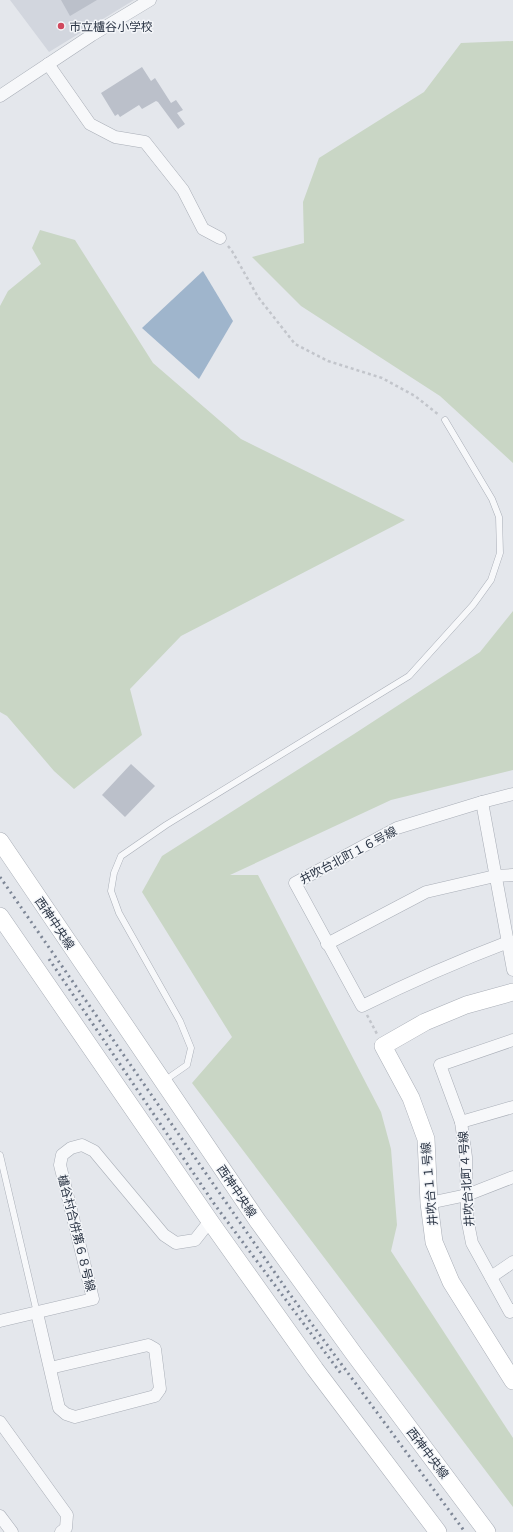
<svg xmlns="http://www.w3.org/2000/svg" width="513" height="1532" font-family="Quicksand,'Noto Sans JP',sans-serif">
  <style>
    .built { fill: #d2d6de }
    .green { fill: #c9d6c5 }
    .water { fill: #9fb5cc }
    .building { fill: #bbc0ca }
    .lines { fill: none; stroke-linecap: round; stroke-linejoin: round }
    .lane-casing { stroke: #a9aeb7; stroke-width: 7 }
    .street-casing { stroke: #a9aeb7; stroke-width: 13 }
    .secondary-casing { stroke: #a9aeb7; stroke-width: 18 }
    .path { stroke: #c2c5cb; stroke-width: 2.5; stroke-dasharray: 3 3; stroke-linecap: butt }
    .lane { stroke: #f7f8fa; stroke-width: 6 }
    .street { stroke: #f7f8fa; stroke-width: 12 }
    .secondary { stroke: #fff; stroke-width: 17 }
    .rail { stroke: #7d8696; stroke-width: 3; stroke-dasharray: 2 4; stroke-linecap: butt }
    .poi-dot { fill: #d0495e; stroke: #f4f6f9; stroke-width: 1.5 }
    .labels { text-anchor: middle; dominant-baseline: central; stroke-width: 3; stroke-linejoin: round; paint-order: stroke }
    .poi-label { font-size: 12px; fill: #2b3545; stroke: #f4f6f9; text-anchor: start }
    .street-label { font-size: 12px; fill: #2b3545; stroke: #f4f6f9 }
  </style>
  <rect width="100%" height="100%" fill="#e4e7ec"/>
  <!-- built -->
  <polygon class="built" points="10,0 134,0 49,52"/>
  <!-- green -->
  <g class="green">
    <polygon points="513,41 513,463 440,396 301,306 252,257 304,243 303,202 319,158 424,92 461,43"/>
    <polygon points="40,230 75,240 153,363 241,439 405,520 181,636 130,689 142,735 74,789 54,771 7,716 0,712 0,306 8,291 41,264 32,248"/>
    <polygon points="513,611 513,770 391,800 230,875 258,875 381,1112 391,1149 397,1225 391,1251 513,1438 513,1507 192,1083 232,1037 142,892 162,856 354,734 480,652"/>
  </g>
  <!-- water -->
  <polygon class="water" points="203,271 233,321 199,379 142,328"/>
  <!-- building -->
  <g class="building">
    <polygon points="61,0 97,0 70,16"/>
    <polygon points="142,67 151,81 155,78 171,103 176,100 183,110 177,113 185,124 178,129 158,102 156,101 142,109 139,105 120,117 118,114 115,116 101,93"/>
    <polygon points="131,764 155,786 125,817 102,795"/>
  </g>
  <g class="lines">
    <!-- lane casing -->
    <g class="lane-casing">
      <g id="lane">
        <polyline points="164,1081 187,1065 191,1048 180,1021 119,913 111,891 114,873 121,856 166,825 409,676 473,605 491,580 500,553 499,517 492,499 445,420"/>
        <polyline points="0,1155 37,1313"/>
      </g>
    </g>
    <!-- street casing -->
    <g class="street-casing">
      <g id="street">
        <polyline points="48,64 90,124 115,137 145,142 183,190 203,229 220,238"/>
        <polyline points="0,96 92,35 150,0"/>
        <polyline points="482,802 513,794"/>
        <path d="M513,942H508C458,961 410,982 362,1006L295,883L397,828L482,802C492,858 503,914 513,970"/>
        <polyline points="327,944 426,892 495,876 513,875"/>
        <polyline points="513,1040 440,1065 461,1122 466,1157 467,1218 472,1243 510,1312 513,1310"/>
        <polyline points="461,1122 513,1107"/>
        <polyline points="429,1203 467,1195 513,1177"/>
        <polyline points="491,1277 513,1262"/>
        <polyline points="37,1313 59,1408 66,1414 75,1417 155,1396 160,1389 155,1349 148,1345 50,1368"/>
        <polyline points="0,1321 93,1299 60,1165 62,1155 71,1148 82,1145 94,1151 164,1235 176,1243 195,1240 210,1221"/>
        <polyline points="0,1422 67,1515 66,1528 61,1532"/>
        <polyline points="0,1516 12,1532"/>
      </g>
    </g>
    <!-- secondary casing -->
    <g class="secondary-casing">
      <g id="secondary">
        <polyline points="0,841 257,1220 354,1354 487,1532"/>
        <polyline points="0,916 212,1224 315,1369 438,1532"/>
        <polyline points="513,992 466,1005 425,1022 383,1046 411,1098 426,1139 429,1203 434,1242 451,1282 513,1381"/>
      </g>
    </g>
    <!-- path -->
    <g class="path">
      <polyline points="228,246 232,251 258,297 295,344 328,361 382,378 415,396 439,415"/>
      <polyline points="367,1015 377,1034"/>
    </g>
    <!-- lane -->
    <use href="#lane" class="lane"/>
    <!-- street -->
    <use href="#street" class="street"/>
    <!-- secondary -->
    <use href="#secondary" class="secondary"/>
    <!-- rail -->
    <g class="rail">
      <polyline points="0,877 289,1293 465,1532"/>
      <polyline points="49,959 215,1205 342,1375"/>
    </g>
  </g>
  <!-- markers -->
  <circle class="poi-dot" cx="61" cy="26" r="4"/>
  <g class="labels">
    <!-- poi labels -->
    <g class="poi-label">
      <text x="69" y="26">市立櫨谷小学校</text>
    </g>
    <!-- street labels -->
    <g class="street-label">
      <text transform="translate(348 855) rotate(-28)">井吹台北町１６号線</text>
      <text transform="translate(55 923) rotate(56)">西神中央線</text>
      <text transform="translate(466 1179) rotate(-94)">井吹台北町４号線</text>
      <text transform="translate(429 1184) rotate(-95)">井吹台１１号線</text>
      <text transform="translate(237 1191) rotate(56)">西神中央線</text>
      <text transform="translate(77 1233) rotate(76)">櫨谷村合併第６８号線</text>
      <text transform="translate(428 1453) rotate(53)">西神中央線</text>
    </g>
  </g>
</svg>
